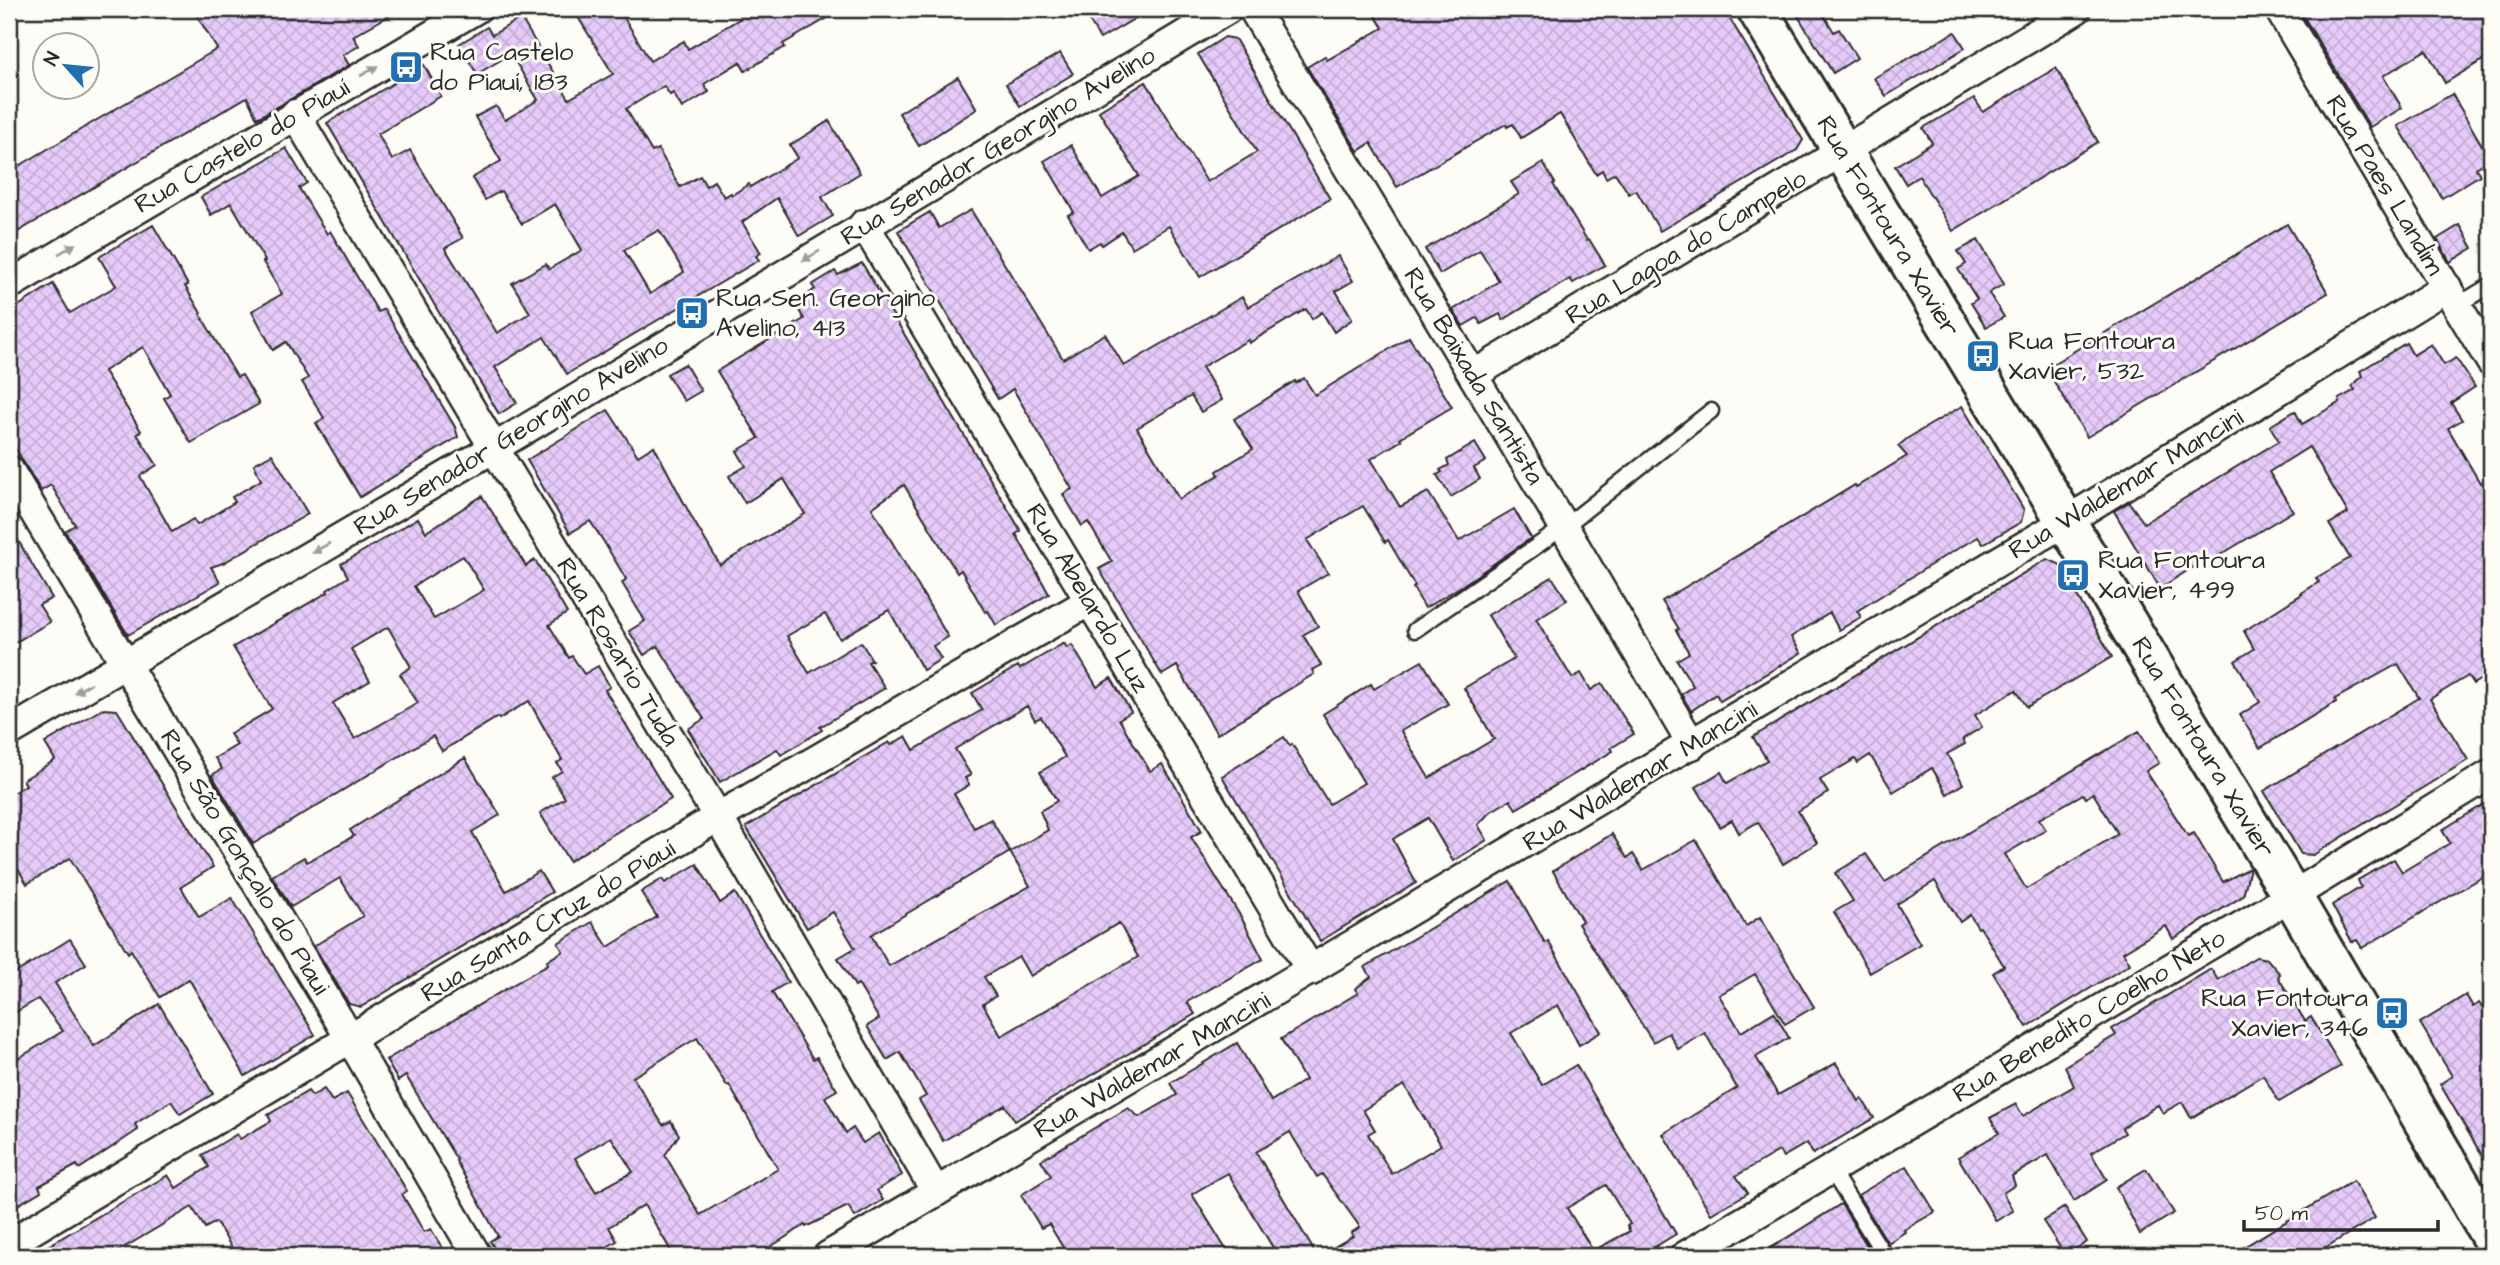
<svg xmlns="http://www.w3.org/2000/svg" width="2500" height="1265" font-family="'Architects Daughter',sans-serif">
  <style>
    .building { fill: url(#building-cross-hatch); stroke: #2b2b2b; stroke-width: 2; fill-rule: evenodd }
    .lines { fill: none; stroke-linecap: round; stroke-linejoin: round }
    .service-casing { stroke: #2b2b2b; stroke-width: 19 }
    .minor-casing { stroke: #2b2b2b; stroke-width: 33 }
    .secondary-casing { stroke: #2b2b2b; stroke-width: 44 }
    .service { stroke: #fdfcf7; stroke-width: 14 }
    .minor { stroke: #fdfcf7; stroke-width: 28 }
    .secondary { stroke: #fdfcf7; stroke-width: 38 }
    .oneway { fill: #9e9e9b }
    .labels { text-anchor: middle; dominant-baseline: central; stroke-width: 6; stroke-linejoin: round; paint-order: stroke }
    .poi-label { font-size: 26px; fill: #2b2b2b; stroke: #fdfcf7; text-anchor: start }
    .street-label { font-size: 26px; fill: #2b2b2b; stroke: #fdfcf7 }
  </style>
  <defs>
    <pattern id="building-cross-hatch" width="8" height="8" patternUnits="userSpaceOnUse" patternTransform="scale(1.75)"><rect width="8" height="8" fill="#e6cbfa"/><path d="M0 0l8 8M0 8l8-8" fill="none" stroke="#c5aed6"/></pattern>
  </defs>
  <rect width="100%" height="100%" fill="#fdfcf7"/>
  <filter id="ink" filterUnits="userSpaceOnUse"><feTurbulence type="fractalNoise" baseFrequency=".0143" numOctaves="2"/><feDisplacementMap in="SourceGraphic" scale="14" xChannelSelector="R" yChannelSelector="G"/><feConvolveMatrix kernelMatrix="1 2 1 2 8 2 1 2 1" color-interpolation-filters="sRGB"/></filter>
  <g filter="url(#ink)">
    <!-- building -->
    <g class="building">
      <polygon points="193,9 401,9 353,36 359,46 343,55 349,65 279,106 257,118 247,97 9,237 9,172 217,49"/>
      <path d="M573,9H619L650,61L684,41L688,49L741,18L735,9H843L783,44L785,47L745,71L740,62L704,84L709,92L682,108L673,93L670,95L664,86L626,109L652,152L658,149L680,187L700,176L706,186L714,181L724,197L731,193L732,195L749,184L750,187L798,158L790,145L829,121L860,173L822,197L833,216L799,236L777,198L742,222L761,253L756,256L759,260L567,374L544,337L495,367L517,403L499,414L327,123L424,65L441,96L378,134L392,160L410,150L442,203L463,238L445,248L497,333L530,313L512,283L546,264L549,269L582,250L555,204L522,224L501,191L485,200L472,178L501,161L475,117L496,106L505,120L538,100L511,54L477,74L459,44L487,27L492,35L521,18L569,99L613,74ZM659,230L684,272L650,294L624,250Z"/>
      <polygon points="1082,9 1151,9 1100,39"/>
      <polygon points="1371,9 1724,9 1803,140 1797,150 1660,231 1636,190 1629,194 1615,173 1606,178 1602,170 1596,174 1560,114 1521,138 1513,124 1507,127 1506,124 1397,187 1371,143 1358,151 1307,67 1325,56 1327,60 1383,28"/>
      <polygon points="1816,9 1820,9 1834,32 1839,29 1857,58 1833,73 1798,16"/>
      <polygon points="2299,9 2491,9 2491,55 2445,83 2426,50 2383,76 2402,108 2370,127"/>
      <polygon points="1955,32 1965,48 1886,96 1874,78"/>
      <polygon points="1225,37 1235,39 1330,199 1200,277 1169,226 1132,248 1122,232 1102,245 1100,242 1088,249 1068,215 1074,212 1044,161 1071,145 1102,198 1139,176 1099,111 1146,82 1207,182 1257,152 1198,54"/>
      <polygon points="1060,53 1073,74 1020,106 1006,84"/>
      <polygon points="2056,68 2098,142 1953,231 1919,176 1906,184 1895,166 1932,143 1923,128 1974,98 1983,112"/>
      <polygon points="958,77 977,109 919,146 899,113"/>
      <polygon points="2452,94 2490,159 2476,168 2480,175 2442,198 2398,126"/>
      <polygon points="286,148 307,183 299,188 327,234 330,231 378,312 384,309 455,427 458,437 360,497 316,423 324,418 302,382 308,378 286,342 273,350 252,311 282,294 263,262 265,261 231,203 211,215 201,197"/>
      <polygon points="1543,163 1555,183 1553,184 1587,240 1589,239 1605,265 1573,283 1570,279 1503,320 1500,314 1481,324 1477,318 1463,326 1453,310 1499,281 1480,250 1440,274 1425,249 1519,194 1511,182"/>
      <polygon points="971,210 1063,359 1105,334 1124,366 1242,297 1248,307 1338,256 1353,281 1336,291 1352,318 1351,320 1334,332 1322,312 1312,319 1306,309 1249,343 1248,340 1202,367 1222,400 1201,412 1191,396 1137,428 1179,499 1219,475 1217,471 1253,449 1234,419 1295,381 1296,383 1304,378 1315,395 1409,337 1452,407 1400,438 1402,440 1371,459 1400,507 1428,492 1459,541 1514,509 1531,538 1460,587 1425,608 1413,588 1415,586 1388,540 1385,542 1363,506 1307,540 1328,573 1298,591 1318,626 1303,635 1321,665 1312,670 1314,674 1217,734 1177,666 1162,675 1099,569 1112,562 1088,522 1082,526 1063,494 1072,489 1013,389 998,399 898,231 930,212 939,228"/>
      <polygon points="2287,224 2328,293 2087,437 2046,368"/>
      <polygon points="153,225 188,285 185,286 201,313 200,314 237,377 242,375 259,404 191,443 164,398 170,394 143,347 104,371 141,431 137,434 157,465 140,476 145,485 172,532 193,519 197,525 235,502 232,497 261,480 254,464 272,454 308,514 223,563 211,567 220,582 128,635 65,531 75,525 51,485 41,491 9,438 9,312 53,284 70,313 116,286 99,257"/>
      <polygon points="2460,225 2473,248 2450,262 2437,239"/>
      <polygon points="1978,240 2004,284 1989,293 2004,317 1986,327 1971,303 1977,299 1958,269 1966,264 1958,251"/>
      <polygon points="862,263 1021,531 1016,534 1049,594 996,625 988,611 985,612 961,570 957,573 904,485 872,508 948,637 933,646 941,659 923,670 889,610 840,639 825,614 787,636 809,673 861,642 872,660 868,662 885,688 820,727 822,730 781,755 777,749 720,782 688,729 704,719 658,646 644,655 629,631 645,621 622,583 626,579 604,542 590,521 570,533 527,460 608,410 638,456 654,446 692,518 720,565 805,514 784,479 745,503 729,476 746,466 737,451 759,438 717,371 804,319 795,304 815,289 812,285 835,271 838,275"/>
      <polygon points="2406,343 2413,355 2431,344 2444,365 2456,358 2475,387 2451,403 2462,420 2448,428 2480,483 2491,477 2491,673 2473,684 2468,676 2430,699 2468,760 2313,855 2301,854 2264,791 2419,698 2398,664 2335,699 2336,702 2260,748 2240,715 2260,702 2235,661 2254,649 2244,631 2302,594 2301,593 2319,582 2316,578 2350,558 2329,524 2348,513 2309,447 2269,472 2293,511 2197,569 2195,566 2160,588 2114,511 2129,502 2144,523 2279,441 2270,426 2295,411 2302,424 2340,402 2339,399 2355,390 2352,386 2363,376 2360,371"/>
      <polygon points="685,364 701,391 684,401 667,374"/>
      <polygon points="1962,406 2024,510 2021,522 1983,544 1978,537 1945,556 1857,611 1861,617 1839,630 1830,613 1791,637 1801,653 1720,701 1716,694 1691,711 1681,694 1693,686 1677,660 1689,653 1676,630 1679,629 1662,601 1855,485 1856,487 1907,456 1898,446 1908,438"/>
      <polygon points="1475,443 1486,461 1474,468 1480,479 1451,497 1437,475 1442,472 1440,470 1449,465 1447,460"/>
      <path d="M482,496L526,566L535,560L567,613L549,625L569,658L572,656L584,674L598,666L610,687L605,690L671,799L569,861L540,813L565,798L552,777L562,771L557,763L562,760L529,701L499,719L498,717L442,751L433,736L253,844L212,775L222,769L215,758L237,745L230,734L272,709L233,647L328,592L327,590L348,577L341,564L350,559L418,518L426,532ZM463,556L484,590L434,619L414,586ZM388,627L411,667L400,674L418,703L355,739L333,703L370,681L351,649Z"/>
      <polygon points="9,525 52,598 39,605 50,622 9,646"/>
      <polygon points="2047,559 2059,564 2112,657 2027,707 2016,690 1975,715 1982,727 1963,739 1965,744 1947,754 1963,784 1947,794 1932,768 1893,792 1870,755 1858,763 1855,759 1820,780 1828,793 1798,811 1817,843 1783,864 1758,822 1739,833 1732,820 1720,827 1696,787 1721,772 1727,783 1767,760 1753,737"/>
      <polygon points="1552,577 1567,600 1536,619 1572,678 1581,673 1591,690 1602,683 1634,734 1611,748 1613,751 1516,809 1510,800 1490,812 1478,825 1487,840 1453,861 1428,818 1393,839 1416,883 1320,941 1222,776 1284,737 1290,746 1292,744 1329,804 1364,783 1323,714 1371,684 1374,689 1422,661 1448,704 1401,731 1429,778 1494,739 1464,688 1514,659 1488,615"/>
      <path d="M1064,643L1067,648L1072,645L1097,687L1111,678L1131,712L1119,719L1150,771L1162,764L1173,782L1202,831L1191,837L1241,917L1263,959L1187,1002L1195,1014L1015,1121L1005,1105L943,1141L919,1100L926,1096L900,1052L887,1060L867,1026L879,1019L858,984L855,986L838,958L855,948L833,912L807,928L746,827L889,742L891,745L906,736L914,750L982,710L972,693L1018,666L1020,669ZM1027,706L1035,720L1041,717L1065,757L1040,772L1057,801L1040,811L1048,830L1010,852L1030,886L889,966L871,935L1010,852L991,819L974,828L954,794L969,785L965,778L971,775L955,749ZM1119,923L1138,957L1001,1036L983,1004L996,996L984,977L1019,957L1030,976Z"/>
      <polygon points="102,709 117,710 213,867 181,887 199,917 232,898 315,1035 245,1076 189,979 160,997 131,950 128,953 70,858 27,884 9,854 9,795 26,785 23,780 55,760 45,743"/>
      <path d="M2139,731L2159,763L2146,771L2188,836L2194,833L2223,882L2250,868L2243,896L2173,939L2166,926L2123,952L2130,964L2027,1027L1993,973L2004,966L1980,927L1978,928L1970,915L1960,922L1935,881L1897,904L1920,944L1870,973L1834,912L1853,901L1835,873L1866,854L1885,882ZM2093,793L2118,834L2026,889L2005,854L2046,830L2039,819L2083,794L2086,798Z"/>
      <polygon points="465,758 500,815 472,832 506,891 539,871 552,892 361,1007 349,1004 314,946 363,916 340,878 291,907 272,876 304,857 307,862 354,836 350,830"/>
      <polygon points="2491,800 2491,872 2362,948 2357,940 2352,942 2332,905 2361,887 2358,880 2394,859 2402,872 2450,843 2442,830"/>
      <polygon points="1612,834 1627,858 1633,854 1643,870 1696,840 1746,926 1760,917 1814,1007 1785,1024 1755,974 1719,995 1741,1032 1774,1012 1789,1038 1756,1057 1778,1095 1836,1063 1859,1101 1862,1099 1874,1118 1813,1154 1807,1143 1783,1157 1779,1151 1736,1176 1748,1193 1711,1214 1663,1134 1737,1088 1705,1033 1678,1049 1669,1033 1653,1042 1578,924 1582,921 1553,871"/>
      <path d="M697,864L720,903L735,893L788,982L772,992L813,1059L817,1057L837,1090L825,1097L846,1133L853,1128L863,1143L879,1133L902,1175L877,1190L883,1200L855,1217L848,1206L806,1227L805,1225L767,1249L771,1256H674L644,1205L609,1227L617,1241L591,1256H499L490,1241L498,1236L456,1161L457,1160L406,1076L398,1081L386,1060L548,964L547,961L563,951L558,943L592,922L608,947L657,917L641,892L662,879L665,883ZM697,1038L727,1086L729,1085L778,1169L700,1215L665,1155L679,1135L671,1121L663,1125L633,1077ZM611,1137L633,1172L596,1192L575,1158Z"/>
      <path d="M1510,881L1545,943L1548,941L1601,1032L1579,1045L1558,1005L1511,1033L1542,1085L1576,1065L1676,1234L1640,1256H1319L1353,1236L1351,1233L1360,1227L1322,1174L1317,1177L1290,1132L1256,1152L1317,1256H1278L1228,1173L1192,1194L1230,1256H1068L1049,1224L1041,1228L1021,1195L1051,1176L1041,1160L1128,1108L1139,1117L1177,1095L1170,1083L1237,1043L1271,1101L1305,1080L1281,1039L1358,993L1355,989L1371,977L1365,967ZM1404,1085L1441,1145L1392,1174L1368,1134L1375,1130L1363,1110ZM1606,1185L1630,1224L1627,1226L1630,1231L1593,1251L1567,1208Z"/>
      <polygon points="70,939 86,964 55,983 94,1046 159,1004 213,1094 180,1114 171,1101 135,1124 138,1130 79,1169 77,1165 39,1186 41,1191 9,1210 9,1064 63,1031 38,999 9,1016 9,977"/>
      <polygon points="2256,957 2267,959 2280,974 2278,977 2305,1021 2311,1017 2341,1066 2279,1102 2263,1075 2191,1118 2182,1102 2163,1113 2158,1105 2122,1128 2125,1133 2091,1153 2107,1180 2074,1201 2048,1155 2012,1176 2015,1185 2003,1193 2013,1211 1996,1221 1958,1157 1999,1133 1990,1118 2016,1104 2023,1116 2074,1086 2065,1066 2116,1035 2112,1029 2211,969 2218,980"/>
      <polygon points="2466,995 2473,1007 2479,1003 2482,1007 2491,1001 2491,1171 2440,1084 2452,1076 2420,1023"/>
      <polygon points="324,1089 332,1101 347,1093 407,1191 402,1194 424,1232 431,1229 447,1256 237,1256 216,1222 205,1228 192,1207 110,1256 31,1256 168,1175 176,1188 209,1167 202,1155 237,1134 240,1139 271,1121 268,1115 308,1091 312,1096"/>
      <polygon points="1907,1166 1935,1212 1904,1230 1905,1232 1888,1243 1858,1195"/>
      <polygon points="2146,1169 2174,1213 2140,1234 2116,1187"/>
      <polygon points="2353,1181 2375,1218 2311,1256 2229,1256"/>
      <polygon points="1841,1204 1871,1252 1865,1256 1758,1256"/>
      <polygon points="2065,1207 2087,1242 2065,1255 2043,1221"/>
    </g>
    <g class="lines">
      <!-- service casing -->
      <g class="service-casing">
        <g id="service">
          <polyline points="2458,305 2491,285"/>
          <polyline points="1415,630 1564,527 1711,411"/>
          <polyline points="1831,1170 1885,1256"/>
        </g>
      </g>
      <!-- minor casing -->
      <g class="minor-casing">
        <g id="minor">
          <polyline points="1253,9 1564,527 1692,745"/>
          <polyline points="2279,9 2491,362"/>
          <polyline points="295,114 494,448 718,817 936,1192"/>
          <polyline points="864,224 1311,971"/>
          <polyline points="9,285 476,9"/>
          <polyline points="1473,375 2077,9"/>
          <polyline points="9,470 351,1040 477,1256"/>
          <polyline points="9,732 494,448 1228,9"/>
          <polyline points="9,1244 718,817 1090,601"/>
          <polyline points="828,1256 2068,520 2447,287"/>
          <polyline points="1685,1256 2292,896 2491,774"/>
        </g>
      </g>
      <!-- secondary casing -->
      <g class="secondary-casing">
        <polyline id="secondary" points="1757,9 2292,896 2491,1237"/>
      </g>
      <!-- service -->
      <use href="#service" class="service"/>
      <!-- minor -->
      <use href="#minor" class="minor"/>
      <!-- secondary -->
      <use href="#secondary" class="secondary"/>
    </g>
    <!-- one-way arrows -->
    <defs><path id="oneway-solid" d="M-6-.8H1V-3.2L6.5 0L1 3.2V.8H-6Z" transform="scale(1.75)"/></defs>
    <g class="oneway">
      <use href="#oneway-solid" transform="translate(369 71) rotate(-30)"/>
      <use href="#oneway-solid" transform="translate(67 249) rotate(-31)"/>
      <use href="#oneway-solid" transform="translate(811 256) rotate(149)"/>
      <use href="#oneway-solid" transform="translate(321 548) rotate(150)"/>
      <use href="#oneway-solid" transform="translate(83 688) rotate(149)"/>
    </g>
  </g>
  <!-- icons -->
  <defs>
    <g id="bus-square" transform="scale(1.75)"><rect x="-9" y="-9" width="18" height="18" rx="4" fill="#1f6fb2" stroke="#fdfcf7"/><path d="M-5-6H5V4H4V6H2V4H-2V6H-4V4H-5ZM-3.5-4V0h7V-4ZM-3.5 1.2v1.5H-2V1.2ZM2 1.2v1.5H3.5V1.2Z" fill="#fff"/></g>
  </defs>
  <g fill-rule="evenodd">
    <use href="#bus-square" x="406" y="67"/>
    <use href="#bus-square" x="692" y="313"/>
    <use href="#bus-square" x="1983" y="356"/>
    <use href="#bus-square" x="2073" y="575"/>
    <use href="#bus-square" x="2392" y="1013"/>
  </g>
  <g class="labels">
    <!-- poi labels -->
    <g class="poi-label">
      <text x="430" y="52">Rua Castelo<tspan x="430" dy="30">do Piauí, 183</tspan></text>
      <text x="716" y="298">Rua Sen. Georgino<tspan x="716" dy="30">Avelino, 413</tspan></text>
      <text x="2008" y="341">Rua Fontoura<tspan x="2008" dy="30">Xavier, 532</tspan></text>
      <text x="2098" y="560">Rua Fontoura<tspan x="2098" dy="30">Xavier, 499</tspan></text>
      <text x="2368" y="998" text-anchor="end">Rua Fontoura<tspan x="2368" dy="30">Xavier, 346</tspan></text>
    </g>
    <!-- street labels -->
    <g class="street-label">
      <text transform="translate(242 146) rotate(-30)">Rua Castelo do Piauí</text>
      <text transform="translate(998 146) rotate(-31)">Rua Senador Georgino Avelino</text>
      <text transform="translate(2385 185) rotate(59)">Rua Paes Landim</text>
      <text transform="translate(1888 226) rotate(59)">Rua Fontoura Xavier</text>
      <text transform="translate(1686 247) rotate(-31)">Rua Lagoa do Campelo</text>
      <text transform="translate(1474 376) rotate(59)">Rua Baixada Santista</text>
      <text transform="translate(511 436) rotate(-31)">Rua Senador Georgino Avelino</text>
      <text transform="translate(2126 484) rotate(-31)">Rua Waldemar Mancini</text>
      <text transform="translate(1088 598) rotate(59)">Rua Abelardo Luz</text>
      <text transform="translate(618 652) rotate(59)">Rua Rosario Tuda</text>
      <text transform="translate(2203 747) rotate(59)">Rua Fontoura Xavier</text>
      <text transform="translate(1640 776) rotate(-31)">Rua Waldemar Mancini</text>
      <text transform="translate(245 862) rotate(59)">Rua São Gonçalo do Piaui</text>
      <text transform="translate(548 921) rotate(-31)">Rua Santa Cruz do Piauí</text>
      <text transform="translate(2089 1016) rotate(-31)">Rua Benedito Coelho Neto</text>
      <text transform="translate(1152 1065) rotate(-30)">Rua Waldemar Mancini</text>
    </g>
  </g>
  <!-- margin -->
  <rect width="2500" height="1265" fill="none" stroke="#fdfcf7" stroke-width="35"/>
  <rect x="18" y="18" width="2465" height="1230" fill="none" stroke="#2b2b2b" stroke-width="2.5" filter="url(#ink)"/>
  <!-- north arrow -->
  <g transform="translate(66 66) rotate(297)"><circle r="33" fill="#fdfcf7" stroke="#a9a8a5" stroke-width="2"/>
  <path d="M0-5L12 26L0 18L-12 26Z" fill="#1f6fb2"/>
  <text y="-10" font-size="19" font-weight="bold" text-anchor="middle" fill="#2b2b2b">N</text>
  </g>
  <!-- scale -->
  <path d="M2244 1220v10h194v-10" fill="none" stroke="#2b2b2b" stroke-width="3.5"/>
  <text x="2255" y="1220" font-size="21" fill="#2b2b2b" stroke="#fdfcf7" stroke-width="5" paint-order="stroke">50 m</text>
</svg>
